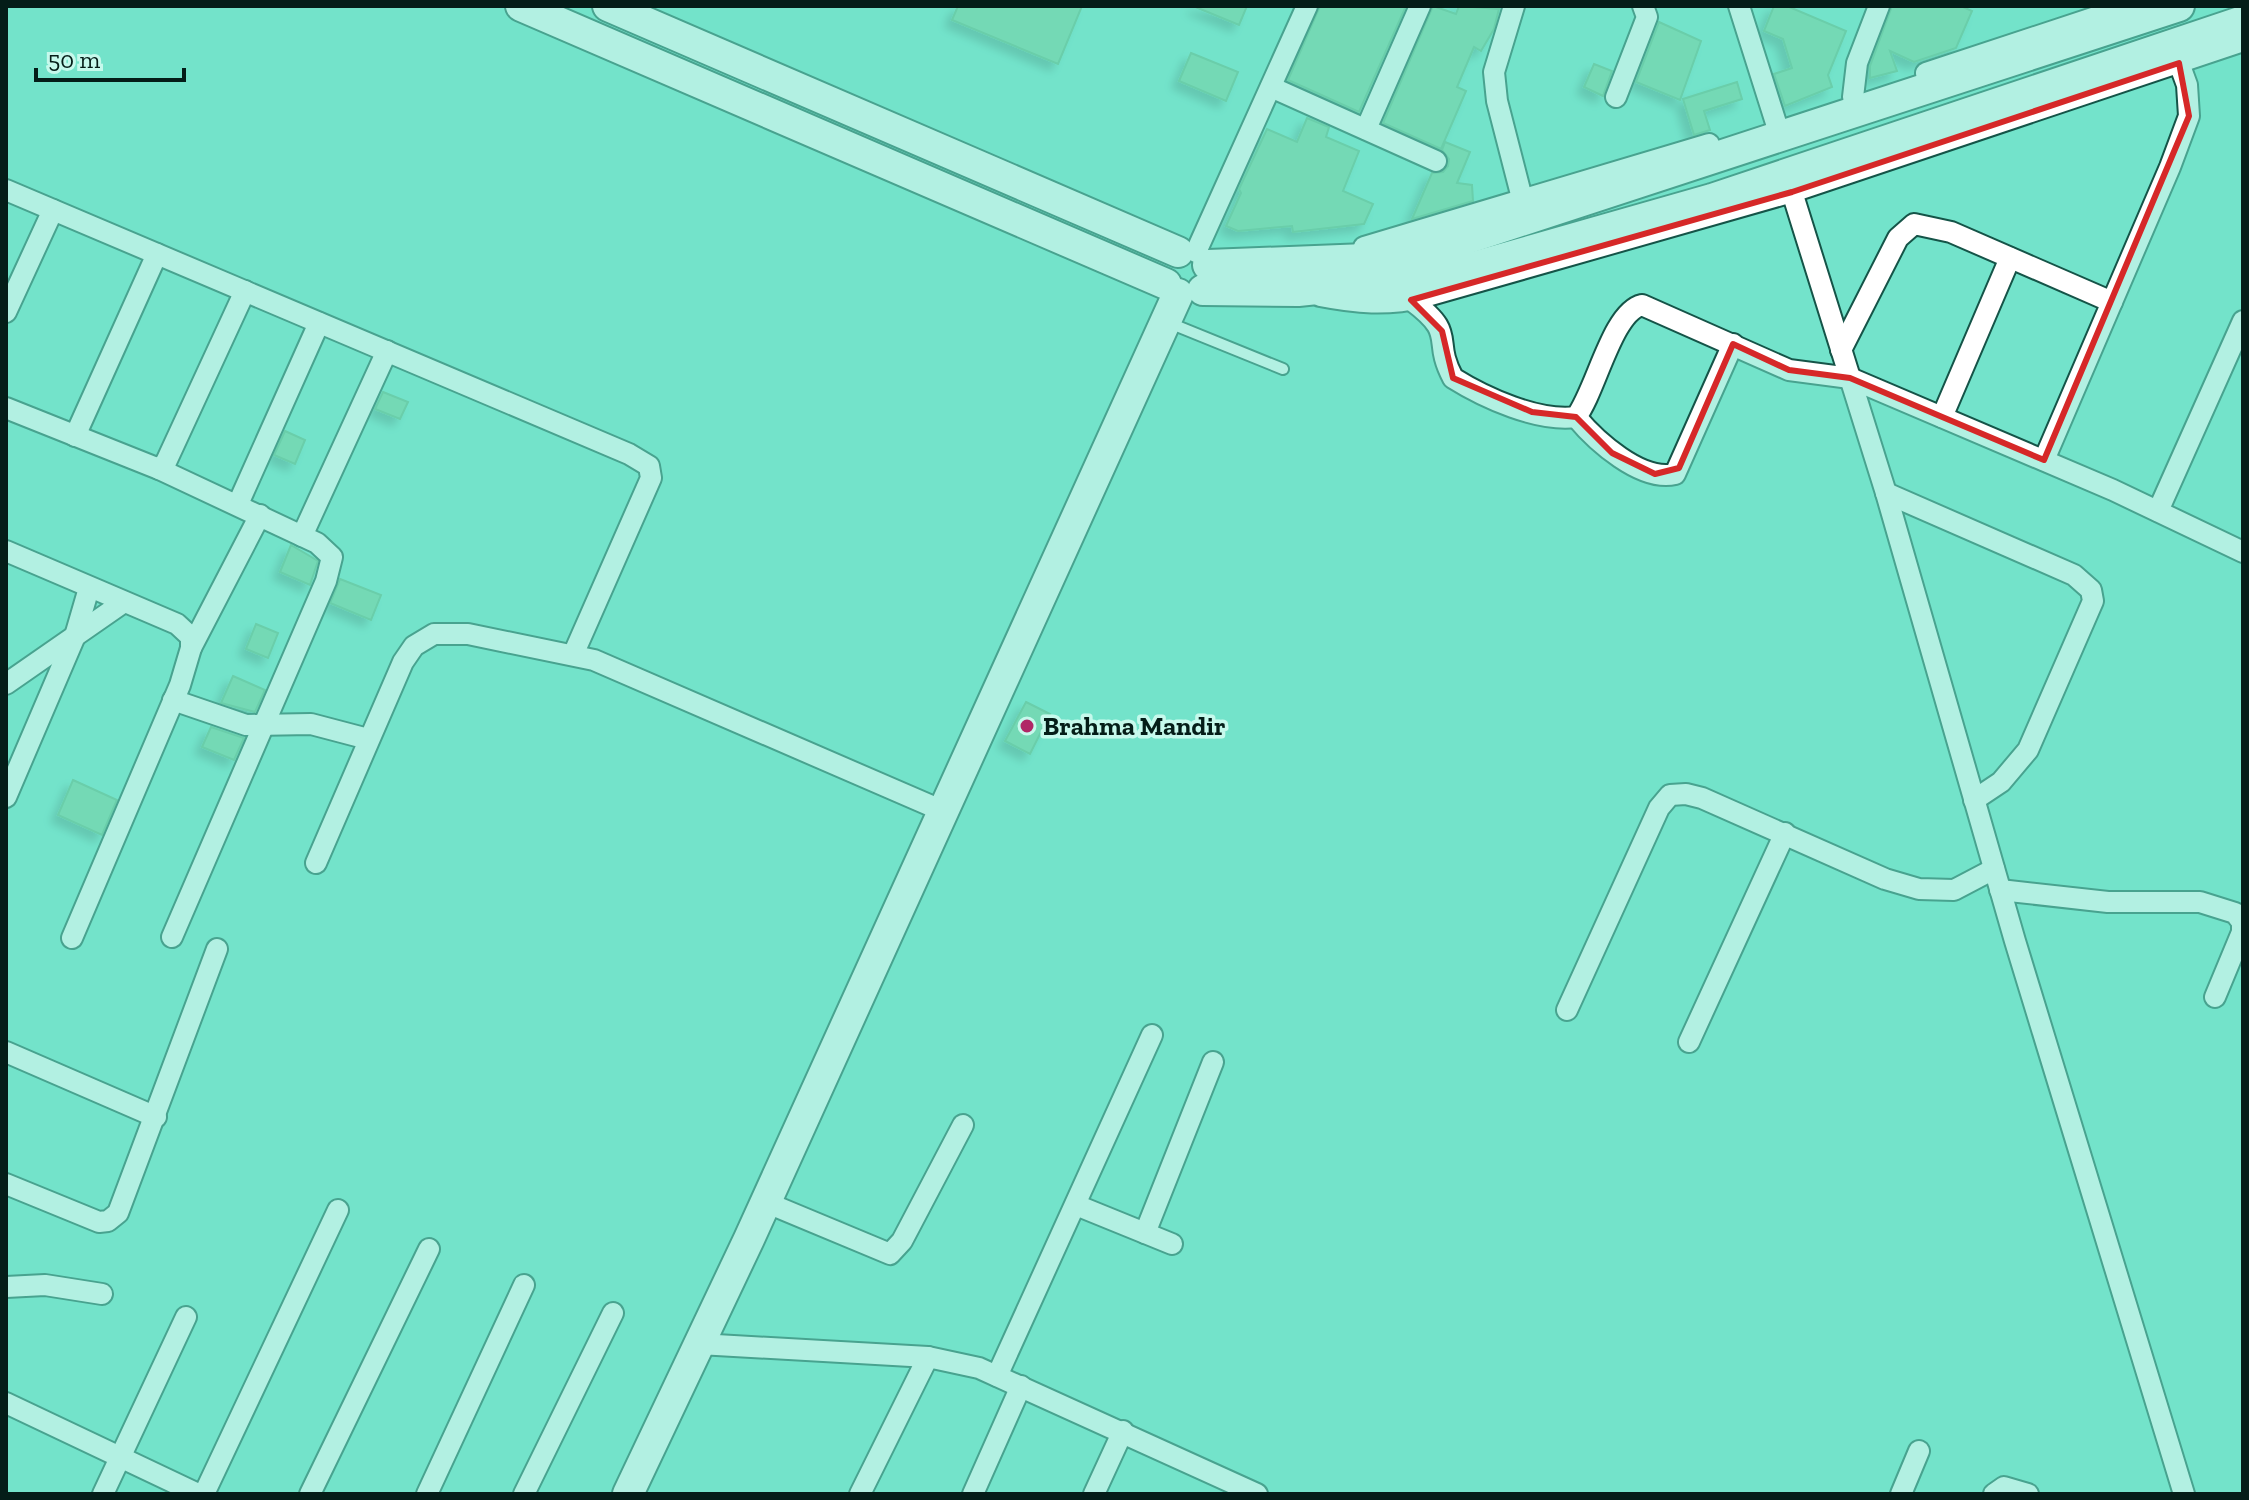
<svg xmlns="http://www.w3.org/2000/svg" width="2249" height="1500" font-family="'Zilla Slab',serif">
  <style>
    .building { fill: #77cc9b; stroke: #5eb383; stroke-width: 2; filter: url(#shadow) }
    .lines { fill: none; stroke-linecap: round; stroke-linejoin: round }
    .lane-casing { stroke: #155448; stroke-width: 14 }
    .street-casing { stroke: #155448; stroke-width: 24 }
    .secondary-casing { stroke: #155448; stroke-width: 34 }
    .lane { stroke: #fff; stroke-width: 10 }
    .street { stroke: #fff; stroke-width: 20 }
    .secondary { stroke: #fff; stroke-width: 30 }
    .marked { fill: none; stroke: #d62828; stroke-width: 6; stroke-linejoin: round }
    .poi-dot { fill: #b02767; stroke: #c6f9ec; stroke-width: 3 }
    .labels { text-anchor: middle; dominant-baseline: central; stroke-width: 7; stroke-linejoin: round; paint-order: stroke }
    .poi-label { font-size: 26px; font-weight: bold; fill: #041d18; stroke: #c6f9ec; text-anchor: start }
  </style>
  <defs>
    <filter id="shadow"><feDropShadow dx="-7" dy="7" stdDeviation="4" flood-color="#0004"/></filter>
  </defs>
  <rect width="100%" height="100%" fill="#73e3cb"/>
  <!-- building -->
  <g class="building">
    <polygon points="958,6 1082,6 1058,64 952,20"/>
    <polygon points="1193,6 1247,6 1239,25"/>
    <polygon points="1320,6 1406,6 1359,112 1288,80"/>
    <polygon points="1433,6 1456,14 1459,6 1499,9 1494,29 1481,51 1474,47 1457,87 1466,91 1441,149 1383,123"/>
    <polygon points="1774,6 1787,6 1846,31 1828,75 1832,87 1785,106 1774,74 1792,68 1783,39 1764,31"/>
    <polygon points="1892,6 1961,6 1972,11 1956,48 1914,62 1890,51 1897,71 1870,78 1870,66"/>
    <polygon points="1659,22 1701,41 1680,100 1636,82"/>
    <polygon points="1191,53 1238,72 1226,101 1179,81"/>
    <polygon points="1594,64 1612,71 1603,96 1584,87"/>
    <polygon points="1737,82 1742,99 1704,111 1710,130 1694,135 1683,99"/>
    <polygon points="1307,118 1329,127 1326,137 1359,151 1343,191 1373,204 1364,224 1293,232 1292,226 1238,231 1226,226 1241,193 1239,189 1267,129 1297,142"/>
    <polygon points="1445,142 1470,152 1457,183 1472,185 1473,201 1412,219 1432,173 1443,172 1448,166 1449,159 1442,150"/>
    <polygon points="383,392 408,402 400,419 375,409"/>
    <polygon points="285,431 305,440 295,464 274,455"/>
    <polygon points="291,545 318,561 310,585 280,572"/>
    <polygon points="340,579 381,595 371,620 330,603"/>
    <polygon points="256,624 278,633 268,658 246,649"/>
    <polygon points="233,676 265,690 255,712 221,703"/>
    <polygon points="1026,702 1050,714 1030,754 1005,741"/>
    <polygon points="211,727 244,738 234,760 202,747"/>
    <polygon points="73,780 117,800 102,835 58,815"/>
  </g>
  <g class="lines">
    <!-- lane casing -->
    <g class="lane-casing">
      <polyline id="lane" points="1167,322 1283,369"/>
    </g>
    <!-- street casing -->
    <g class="street-casing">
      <g id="street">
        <polyline points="1514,6 1494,72 1497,101 1523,202"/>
        <polyline points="1739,6 1776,123"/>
        <polyline points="1926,73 2129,6"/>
        <polyline points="1271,87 1436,161"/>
        <polyline points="1616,97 1647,17 1643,6"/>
        <polyline points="1853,97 1857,63 1879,6"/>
        <polyline points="1366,129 1420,6"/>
        <polyline points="6,190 629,454 649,466 651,478 573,655"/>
        <polyline points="1792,192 1886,493 2015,941 2184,1494"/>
        <polyline points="1364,247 1709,144"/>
        <polyline points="1196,252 1307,6"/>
        <path d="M1320,296C1356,303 1387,306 1424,297L1792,192L2243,41"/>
        <path d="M1411,300C1459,336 1431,337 1453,378C1485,398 1538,422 1576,417C1596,391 1612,312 1642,305L1789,370L1850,378L2113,490L2243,552"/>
        <polyline points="6,312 53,210"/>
        <polyline points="1841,350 1898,238 1914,224 1951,232 2112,302"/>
        <polyline points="6,408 159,469 166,462 245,291"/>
        <path d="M1576,417C1596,441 1641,482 1675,474L1733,344"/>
        <polyline points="1942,417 2010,258"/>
        <polyline points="75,436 157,254"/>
        <polyline points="2044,460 2170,167 2189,116 2187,85 2179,63"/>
        <polyline points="159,469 317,543 332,557 326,581 172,937"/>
        <polyline points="1886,493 2074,575 2091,590 2093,601 2028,750 2001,782 1974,800"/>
        <polyline points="238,504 319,323"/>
        <polyline points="2158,511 2243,321"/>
        <polyline points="302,536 387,351"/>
        <polyline points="6,551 177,624 191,637 191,648 180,685 72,938"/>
        <polyline points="191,648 260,515"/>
        <polyline points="6,684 124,602"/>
        <polyline points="173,700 246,725 311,724 368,739"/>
        <polyline points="6,797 75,636 89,588"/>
        <polyline points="316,863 403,662 414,646 434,634 468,634 594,660 943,811"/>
        <polyline points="2000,890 2108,902 2200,902 2235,913 2242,922 2242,932 2215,997"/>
        <polyline points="1567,1010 1659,808 1670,795 1686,794 1702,798 1885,879 1919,889 1954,890 1994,869"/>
        <polyline points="1689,1042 1785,833"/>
        <polyline points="6,1052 156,1117"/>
        <polyline points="6,1184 99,1222 108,1221 118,1213 217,949"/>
        <polyline points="765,1202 890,1254 902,1241 963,1125"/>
        <polyline points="1076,1205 1172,1244"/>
        <polyline points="1145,1233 1213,1062"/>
        <polyline points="6,1287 45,1285 102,1294"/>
        <polyline points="699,1344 928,1357 979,1368 1257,1494"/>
        <polyline points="997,1376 1152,1035"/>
        <polyline points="6,1403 198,1494"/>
        <polyline points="103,1494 186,1317"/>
        <polyline points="204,1494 338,1210"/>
        <polyline points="310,1494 429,1249"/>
        <polyline points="427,1494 524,1285"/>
        <polyline points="524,1494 613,1313"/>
        <polyline points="860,1494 928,1357"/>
        <polyline points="973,1494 1021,1386"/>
        <polyline points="1094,1494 1123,1431"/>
        <polyline points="1901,1494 1919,1451"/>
        <polyline points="1994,1494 2004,1487 2028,1494"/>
      </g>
    </g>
    <!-- secondary casing -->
    <g class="secondary-casing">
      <g id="secondary">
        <polyline points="521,6 1166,284"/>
        <polyline points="608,6 1178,252"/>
        <polyline points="1208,265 1366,259 1432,250 2179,6"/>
        <polyline points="1203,290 1298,291 1403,280 1474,267 1712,199 2243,21"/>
        <polyline points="628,1494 749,1239 1178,294"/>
      </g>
    </g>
    <!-- lane -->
    <use href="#lane" class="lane"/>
    <!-- street -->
    <use href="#street" class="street"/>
    <!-- secondary -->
    <use href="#secondary" class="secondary"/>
  </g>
  <!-- marked area -->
  <path d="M0 0H2249V1500H0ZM2179,63L2189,116L2044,460L1850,378L1789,370L1733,344L1679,468L1655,474L1612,453L1576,417L1532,412L1453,378L1442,331L1411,300L1792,192Z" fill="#73e3cb" fill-opacity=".55" fill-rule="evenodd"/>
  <path class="marked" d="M2179,63L2189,116L2044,460L1850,378L1789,370L1733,344L1679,468L1655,474L1612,453L1576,417L1532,412L1453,378L1442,331L1411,300L1792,192Z"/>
  <!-- markers -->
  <circle class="poi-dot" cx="1027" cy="726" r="8"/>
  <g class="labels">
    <!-- poi labels -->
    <g class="poi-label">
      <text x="1043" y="726">Brahma Mandir</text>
    </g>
  </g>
  <!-- border -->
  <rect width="2249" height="1500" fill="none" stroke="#041d18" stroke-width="16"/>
  <!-- scale -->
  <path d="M36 68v12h148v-12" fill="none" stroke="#041d18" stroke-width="4"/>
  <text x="48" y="68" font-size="24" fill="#041d18" stroke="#c6f9ec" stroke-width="6" paint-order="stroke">50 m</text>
</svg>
